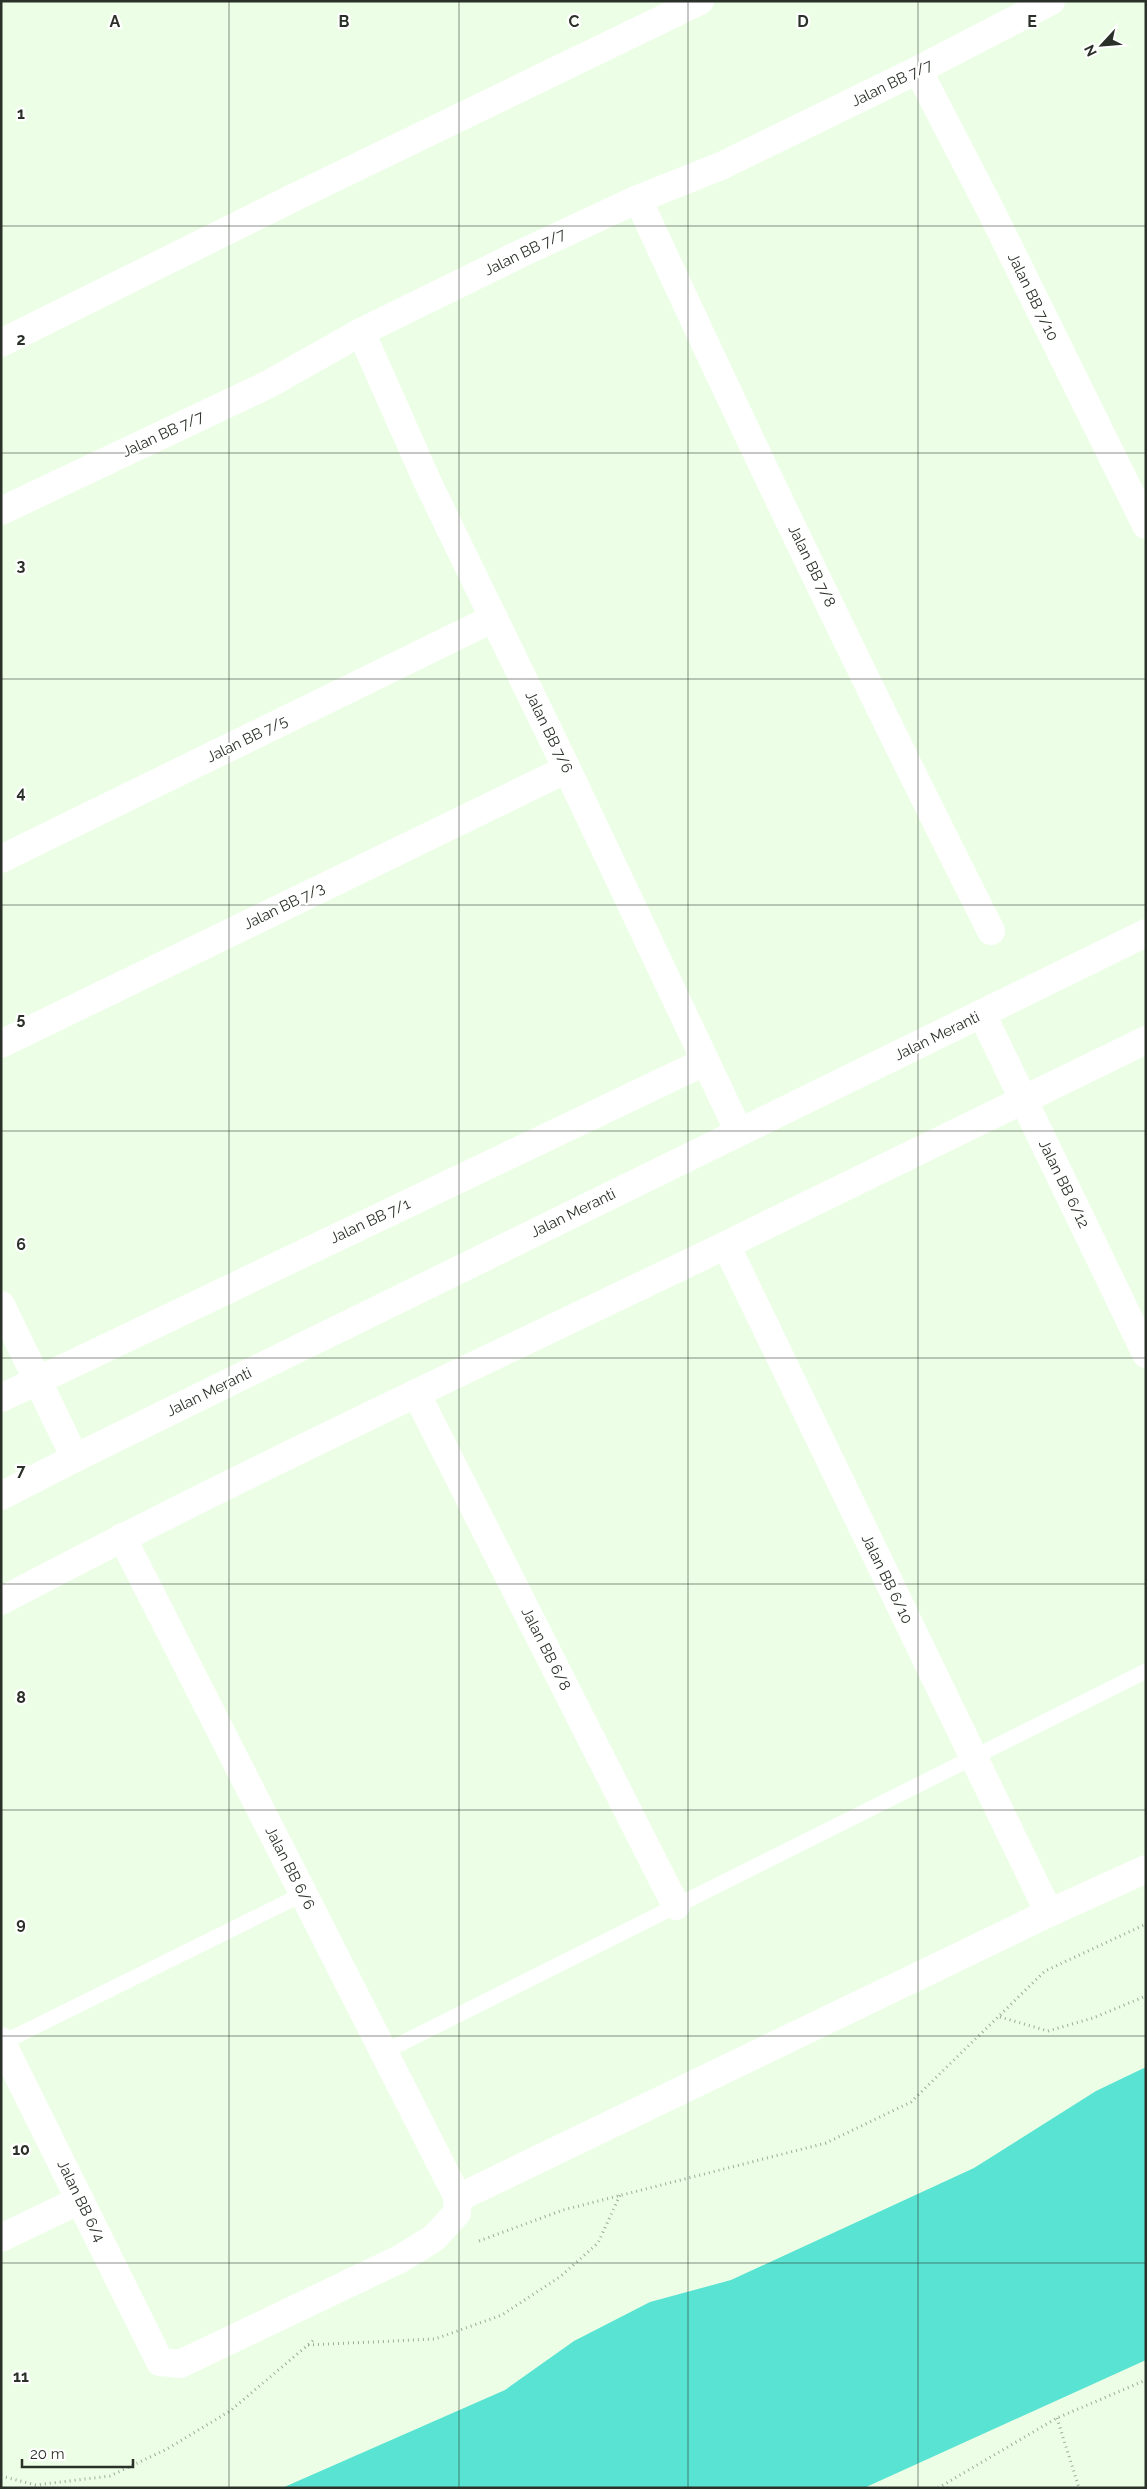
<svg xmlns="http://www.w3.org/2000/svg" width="1147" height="2489" font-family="Raleway,sans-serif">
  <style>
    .water { fill: #59e3d2 }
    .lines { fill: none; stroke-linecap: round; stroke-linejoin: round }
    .path { stroke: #9eac9a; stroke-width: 3; stroke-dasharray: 1 4; stroke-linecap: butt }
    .service { stroke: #fff; stroke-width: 15 }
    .minor { stroke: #fff; stroke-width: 28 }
    .grid { fill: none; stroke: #2a3128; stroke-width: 1; stroke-opacity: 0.55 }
    .labels { text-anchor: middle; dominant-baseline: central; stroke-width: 4.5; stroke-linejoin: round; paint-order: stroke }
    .street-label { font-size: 15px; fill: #2a3128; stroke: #fff }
    .grid-label { font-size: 16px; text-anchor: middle; font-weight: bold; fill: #2a3128; stroke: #fff; stroke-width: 4.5; stroke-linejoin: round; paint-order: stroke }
  </style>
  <rect width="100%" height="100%" fill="#ecffe6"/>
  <!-- water -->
  <polygon class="water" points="1146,2067 1146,2360 864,2488 282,2488 505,2390 574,2341 650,2302 731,2280 974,2168 1096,2091"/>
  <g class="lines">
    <!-- path -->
    <g class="path">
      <polyline points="1000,2017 1048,2031 1093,2018 1146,1996"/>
      <polyline points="479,2241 563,2210 826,2143 911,2102 1045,1971 1146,1924"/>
      <polyline points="308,2345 435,2339 502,2315 561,2276 598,2243 620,2195"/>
      <polyline points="1057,2418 1079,2488"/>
      <polyline points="1,2476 36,2485 110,2476 167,2449 230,2411 315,2339"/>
      <polyline points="938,2488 1057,2418 1146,2380"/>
    </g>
    <!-- service -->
    <g class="service">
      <polyline points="2,2043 303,1894"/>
      <polyline points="382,2053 1146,1671"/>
    </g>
    <!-- minor -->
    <g class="minor">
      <polyline points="918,70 990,209 1146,525"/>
      <path d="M638,199C751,445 869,689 991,931"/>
      <polyline points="361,332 428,483 567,769 739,1132"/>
      <polyline points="1,343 295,197 700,1"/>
      <polyline points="1,511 269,384 361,332 522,253 638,199 721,166 918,70 1051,1"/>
      <polyline points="1,859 494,618"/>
      <polyline points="982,1014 1146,1354"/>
      <polyline points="1,1044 567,769"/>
      <polyline points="726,1245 1049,1913"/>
      <polyline points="1,1305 75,1458"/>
      <polyline points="416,1393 676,1906"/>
      <polyline points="1,1398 704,1062"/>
      <polyline points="1,1496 75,1458 1146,933"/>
      <polyline points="122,1537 458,2198"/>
      <path d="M1,1601C239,1475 483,1362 726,1245C866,1178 1006,1109 1146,1040"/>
      <polyline points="1,2041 160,2362 180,2364 400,2259 434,2238 457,2213 458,2198"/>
      <polyline points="458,2198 1049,1913 1146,1869"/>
      <polyline points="1,2238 80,2200"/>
    </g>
  </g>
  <!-- grid -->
  <path class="grid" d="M229,1V2488M459,1V2488M688,1V2488M918,1V2488M1,226H1146M1,453H1146M1,679H1146M1,905H1146M1,1131H1146M1,1358H1146M1,1584H1146M1,1810H1146M1,2036H1146M1,2263H1146"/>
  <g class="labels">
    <!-- street labels -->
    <g class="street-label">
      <text transform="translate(892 83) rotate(-26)">Jalan BB 7/7</text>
      <text transform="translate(525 252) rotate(-26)">Jalan BB 7/7</text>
      <text transform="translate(1033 297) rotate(64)">Jalan BB 7/10</text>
      <text transform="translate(163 434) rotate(-25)">Jalan BB 7/7</text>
      <text transform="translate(812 566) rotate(64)">Jalan BB 7/8</text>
      <text transform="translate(549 732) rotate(64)">Jalan BB 7/6</text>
      <text transform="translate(247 739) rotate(-26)">Jalan BB 7/5</text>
      <text transform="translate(284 906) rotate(-26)">Jalan BB 7/3</text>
      <text transform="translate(937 1036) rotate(-26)">Jalan Meranti</text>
      <text transform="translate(1064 1184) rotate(64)">Jalan BB 6/12</text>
      <text transform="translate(573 1213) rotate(-26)">Jalan Meranti</text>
      <text transform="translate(370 1221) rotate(-25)">Jalan BB 7/1</text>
      <text transform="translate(209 1392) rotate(-26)">Jalan Meranti</text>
      <text transform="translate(887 1579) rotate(64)">Jalan BB 6/10</text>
      <text transform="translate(546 1649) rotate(63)">Jalan BB 6/8</text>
      <text transform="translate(290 1868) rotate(63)">Jalan BB 6/6</text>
      <text transform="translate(81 2201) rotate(64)">Jalan BB 6/4</text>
    </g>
  </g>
  <g class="grid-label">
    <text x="115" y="27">A</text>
    <text x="344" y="27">B</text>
    <text x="574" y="27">C</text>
    <text x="803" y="27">D</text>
    <text x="1032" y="27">E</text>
    <text x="21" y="119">1</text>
    <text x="21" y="345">2</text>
    <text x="21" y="571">3</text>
    <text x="21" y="798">4</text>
    <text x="21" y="1024">5</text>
    <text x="21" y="1250">6</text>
    <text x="21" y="1476">7</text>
    <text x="21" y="1703">8</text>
    <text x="21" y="1929">9</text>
    <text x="21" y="2155">10</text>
    <text x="21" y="2382">11</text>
  </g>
  <!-- border -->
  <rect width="1147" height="2489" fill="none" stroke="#2a3128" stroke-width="5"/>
  <!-- north arrow -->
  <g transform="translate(1102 45) rotate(244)" stroke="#ffffff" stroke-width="4" paint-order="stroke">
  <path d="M0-4L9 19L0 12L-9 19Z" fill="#2a3128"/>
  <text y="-8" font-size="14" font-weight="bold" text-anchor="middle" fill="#2a3128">N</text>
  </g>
  <!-- scale -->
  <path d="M22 2459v8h111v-8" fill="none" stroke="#2a3128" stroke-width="2.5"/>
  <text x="30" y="2459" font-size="15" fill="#2a3128" stroke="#ffffff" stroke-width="4" paint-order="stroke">20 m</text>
</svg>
